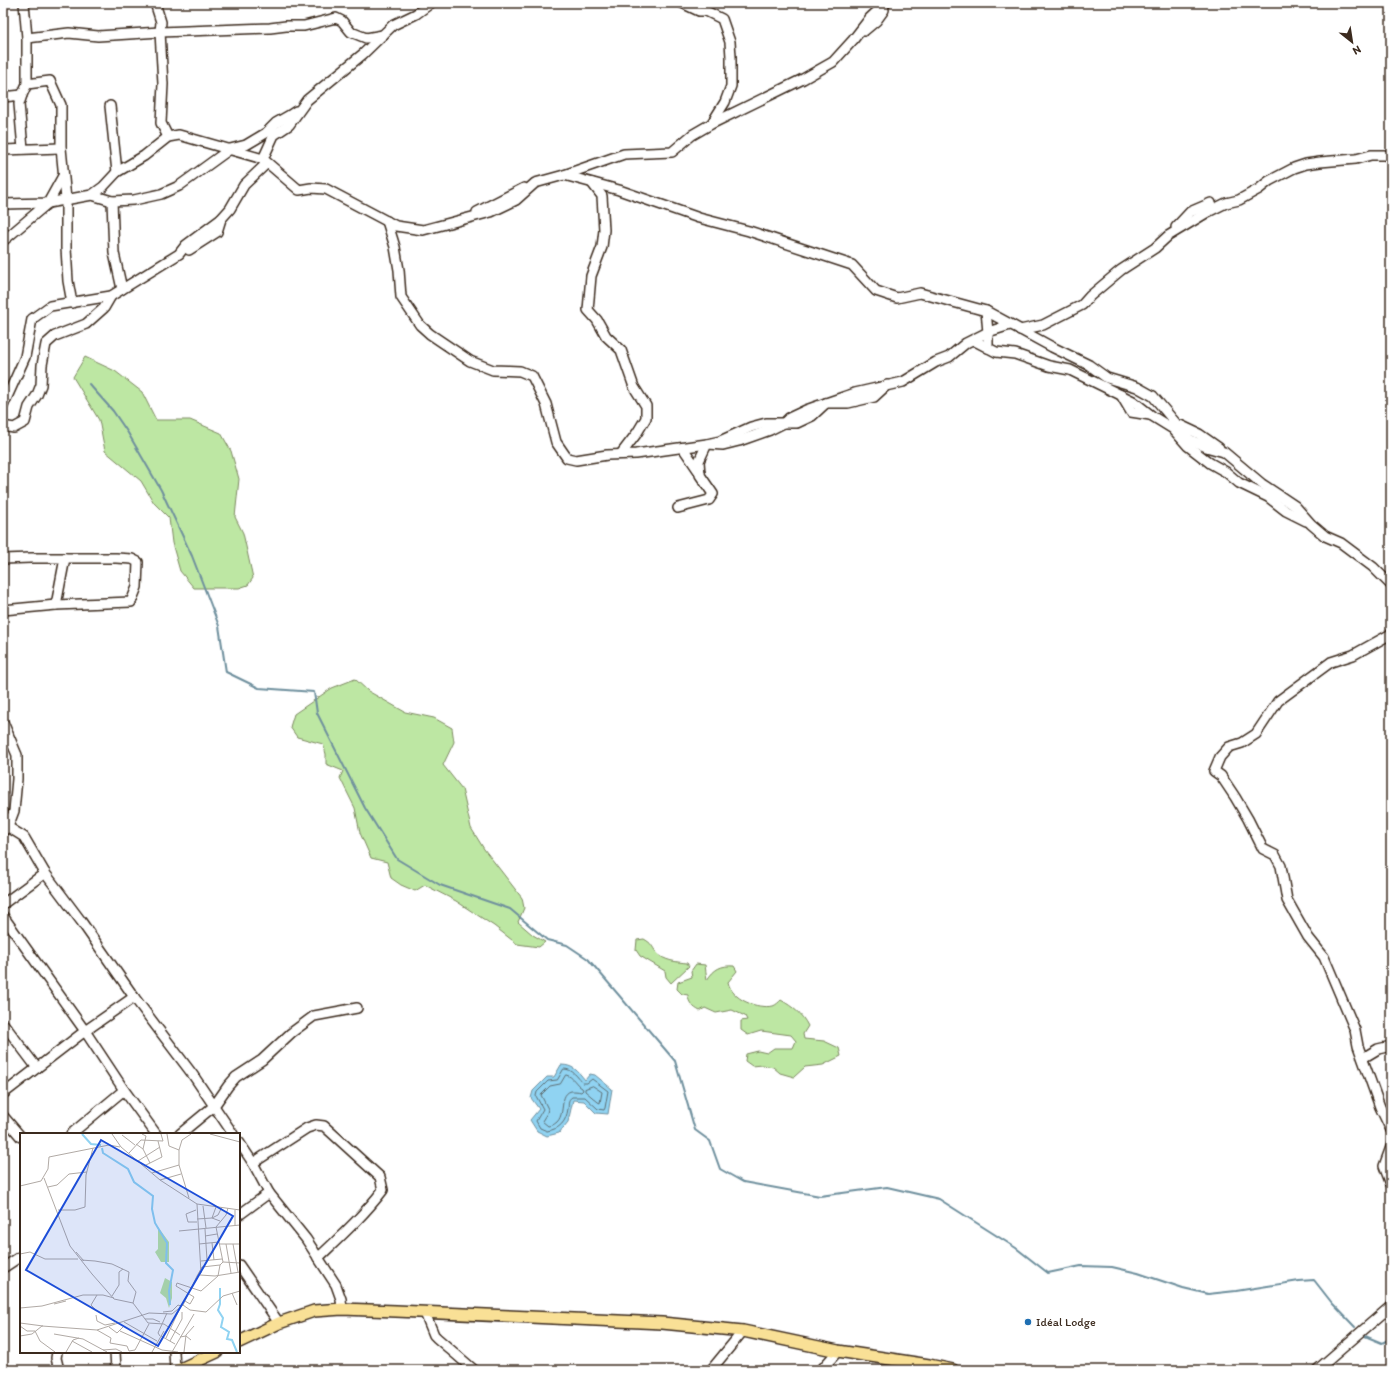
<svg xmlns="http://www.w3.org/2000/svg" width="1394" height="1373" font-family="Itim,sans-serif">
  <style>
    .green { fill: #bde7a3; stroke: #7c8860 }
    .water { fill: #90d3f2; stroke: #6e8f9d }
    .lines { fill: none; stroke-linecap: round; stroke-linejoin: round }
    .shore { stroke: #5d6e73; stroke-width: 1 }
    .stream { stroke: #6e8f9d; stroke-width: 2 }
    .minor-casing { stroke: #3b2a1e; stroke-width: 12 }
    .major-casing { stroke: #3b2a1e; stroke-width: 14 }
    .minor { stroke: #fff; stroke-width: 9 }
    .major { stroke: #f9e096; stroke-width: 11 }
    .poi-dot { fill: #1f6fb2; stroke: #fff; stroke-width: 1.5 }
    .labels { text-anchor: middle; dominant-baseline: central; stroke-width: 3; stroke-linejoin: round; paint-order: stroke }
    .poi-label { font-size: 12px; fill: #3b2a1e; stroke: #fff; text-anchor: start }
    .inset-river { fill: none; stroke: #90d3f2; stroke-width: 2 }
    .inset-road { fill: none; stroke: #b1aaa5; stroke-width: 1 }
    .view { fill: #1d4ed8; fill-opacity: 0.15; stroke: #1d4ed8; stroke-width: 2 }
    .inset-edge { fill: none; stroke: #3b2a1e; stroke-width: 2 }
  </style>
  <rect width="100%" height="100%" fill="#fff"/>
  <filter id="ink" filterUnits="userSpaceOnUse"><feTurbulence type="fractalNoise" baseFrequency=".025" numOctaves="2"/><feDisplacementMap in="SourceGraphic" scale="8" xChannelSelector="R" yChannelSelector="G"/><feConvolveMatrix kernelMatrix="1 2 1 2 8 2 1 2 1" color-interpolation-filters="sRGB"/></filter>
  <g filter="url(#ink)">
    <!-- green -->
    <g class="green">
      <polygon points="85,357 115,371 142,392 156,420 190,420 221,433 231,451 239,479 235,517 243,533 253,578 248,585 239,588 194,588 180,571 172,543 169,518 154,503 141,481 105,451 99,420 73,377"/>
      <polygon points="355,679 368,691 405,712 434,718 452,728 454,742 443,765 462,789 471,828 484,849 522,898 524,908 518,922 533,935 545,942 539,947 517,944 494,926 456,901 425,885 415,891 401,885 391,878 387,862 371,858 360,833 355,808 340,778 343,771 326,764 326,754 323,744 297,737 290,727 294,714 332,688"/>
      <path d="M644,939C653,944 651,946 657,953C664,961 677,962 687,963L689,966L671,983L666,977L665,971L640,956L636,950L637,940Z"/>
      <path d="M696,964L705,965L707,980C714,969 721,965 734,966L737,971L728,982C732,1000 757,1009 773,1006C776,1005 779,1002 781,1000C793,1007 802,1014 808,1026L803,1034L804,1039L824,1041L839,1048L841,1056L823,1065L805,1067L794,1077L780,1073L773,1067L763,1065L752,1066L745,1061L746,1054L758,1051L767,1053L774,1048H793L796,1041L791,1035L761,1031L748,1035L741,1030V1021L747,1020L745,1016L732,1010L716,1013L705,1008L700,1011C694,1008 688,1003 688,995L682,994L677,989L678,982L692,977L691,971Z"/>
    </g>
    <!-- water -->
    <path class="water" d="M561,1065C573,1065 578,1071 585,1080L590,1074L595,1075L612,1089L608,1114L596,1113L584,1101L573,1100L568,1122L559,1133L547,1136L537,1131L530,1120L539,1109L531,1098L533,1091L547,1077H554Z"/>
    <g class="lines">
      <!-- shore -->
      <g class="shore">
        <path d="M564,1069C573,1069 577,1077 583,1083H587L592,1079L608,1091L605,1108L604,1110L598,1109L585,1097H572C567,1100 569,1104 568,1109C566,1122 560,1129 547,1131L540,1128L536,1121L543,1109L536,1096L537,1092L548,1081L557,1080Z"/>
        <path d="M566,1075C573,1076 576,1085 582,1088L583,1090L581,1092C578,1091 574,1091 571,1091C556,1095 570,1123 548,1126L542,1121L547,1113L548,1109L541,1095L550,1086L560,1084Z"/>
        <polygon points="593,1086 602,1092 600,1103 598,1102 585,1091 585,1089"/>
      </g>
      <!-- stream -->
      <g class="stream">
        <polyline points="89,384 113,411 128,433 161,490 192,556 219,626 226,672 259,688 314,692 317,713 365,808 397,859 440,885 510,909 547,940 567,945 588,959 675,1061 695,1130 710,1141 720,1169 743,1182 820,1196 887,1187 939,1199 1016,1248 1048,1273 1081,1266 1112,1267 1138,1273 1183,1288 1208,1294 1236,1291 1299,1281 1314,1280 1332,1303 1355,1327"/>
        <polyline points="1365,1336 1382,1343 1388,1340 1391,1336"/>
      </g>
      <!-- minor casing -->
      <g class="minor-casing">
        <g id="minor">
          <polyline points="155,3 161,22 160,32 163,84 161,123 168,137"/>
          <polyline points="682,3 699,11 706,11 722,19 730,42 731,57 731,86 725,102 712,123"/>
          <polyline points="864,31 876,21 884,10"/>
          <polyline points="27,38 69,33 98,36 160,32 270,28 286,26 304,26 336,18 342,21 351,32 366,38 383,35"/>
          <polyline points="27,84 50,81 61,105 61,148 66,199 66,248 68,281 72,303"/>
          <polyline points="3,97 22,95"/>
          <polyline points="110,106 117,172"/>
          <polyline points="23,149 19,104 22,95 27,84 27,38 24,3"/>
          <polyline points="3,150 61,148"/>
          <polyline points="564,175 624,154 672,152 692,135 711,124 803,79 833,62 853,40 870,18 886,3"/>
          <polyline points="592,183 602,196 604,230 602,247 591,276 588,310 597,320 606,336 621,350 634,387 646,406 646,418 637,433 621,454"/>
          <polyline points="92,195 112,201 134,200 161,194 179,186 230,149 246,145 266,133 276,123 290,115 296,111"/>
          <polyline points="112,201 114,253 122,289"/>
          <polyline points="3,204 48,203 92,195 103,187 117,172 144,156 168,137 179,135 263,159 299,190 311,188 326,189 396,226 423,230 491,212 516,200 535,183 564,175 619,190 699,218 749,231 852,265 876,291 897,298 920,293 986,311 1052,347 1089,365 1107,378 1137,387 1153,396 1189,439 1206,447 1224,452 1262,484 1295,506 1311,524 1325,536 1341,543 1373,567 1391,585"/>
          <polyline points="477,212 524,188"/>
          <polyline points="387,221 395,247 399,270 401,297 420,325 430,334 470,361 493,370 520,371 532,376 546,404 556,442 567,458 576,460 607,455 636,454 707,444 723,445 739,441 770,430 784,423 789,418 806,410 826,403 848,403 874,397 887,385"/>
          <polyline points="1176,227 1190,212 1211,203"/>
          <polyline points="3,241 48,203 63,176"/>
          <polyline points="189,250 217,232 221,219"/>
          <polyline points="986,311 988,332 988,348"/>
          <polyline points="1020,330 1043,325 1082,305 1090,296 1121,270 1155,248 1168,236 1206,213 1226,203 1239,200 1259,189 1269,181 1294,168 1306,164 1320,162 1356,159 1371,155 1384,155 1391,157"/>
          <polyline points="973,340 996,352 1015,354 1049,366 1070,370 1133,401 1152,416 1173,429 1188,446 1210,463 1226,472 1239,483 1268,497 1286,511 1306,521"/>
          <polyline points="1121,395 1131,412 1150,415"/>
          <polyline points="3,406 25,357 32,319 50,306 111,296 179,254 186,245 221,219 230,209 244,185 265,165 263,159 274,135 289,125 307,100 363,54 393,25 416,14 431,3"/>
          <polyline points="1180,425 1199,434 1219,448"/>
          <polyline points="3,426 14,428 25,422 29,407 37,395 41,385 42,365 46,344 55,336 86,324 104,308 111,296"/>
          <polyline points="683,448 700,473"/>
          <polyline points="678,508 709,500 713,494 700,475 699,461 707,444 720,441 751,427 766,423 797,423 812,416 826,403 855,393 903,382 936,362 949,357 966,343 988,332 1010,325"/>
          <polyline points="3,559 31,558 116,558 132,559 138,562 137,587 131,602 56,605 3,610"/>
          <polyline points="56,605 65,558"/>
          <polyline points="1391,634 1353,655 1331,662 1278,701 1256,734 1242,743 1229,747 1220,757 1214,771 1221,776 1235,797 1248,819 1263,849 1275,855 1281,866 1287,900 1308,937 1324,957 1355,1030 1358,1046 1380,1107 1391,1130"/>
          <polyline points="3,722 8,734 3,747"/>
          <polyline points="3,814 8,827 24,837 45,873 81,921 134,997 193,1075 233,1134"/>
          <polyline points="3,831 8,827 14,811 17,779 17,755 8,734"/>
          <polyline points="3,904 45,873"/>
          <polyline points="3,916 85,1031 124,1090 156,1134"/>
          <polyline points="3,1023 37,1068"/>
          <polyline points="1363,1058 1378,1049 1391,1046"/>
          <polyline points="3,1094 85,1031 134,997"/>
          <polyline points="3,1116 21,1137"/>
          <polyline points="71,1134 124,1090"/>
          <polyline points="180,1134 214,1106 228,1086 236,1077 262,1060 291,1033 314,1016 357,1008"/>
          <polyline points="239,1142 253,1163 269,1193 306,1239 336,1285 341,1299 342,1309"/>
          <polyline points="1391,1147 1384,1166 1391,1184"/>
          <path d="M253,1163L307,1128L316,1125L324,1126L380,1177L383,1190C364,1215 341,1236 318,1258"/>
          <polyline points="239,1215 269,1193"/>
          <polyline points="239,1265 279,1323"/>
          <polyline points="3,1268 21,1256"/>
          <polyline points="425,1313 434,1335 437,1338 474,1370"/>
          <polyline points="57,1352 56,1358 59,1370"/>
          <polyline points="115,1352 116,1370"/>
          <polyline points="174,1352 175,1370"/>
          <polyline points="711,1370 743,1331"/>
          <polyline points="821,1370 838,1351"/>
          <polyline points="1317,1370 1391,1306"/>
        </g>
      </g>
      <!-- major casing -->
      <g class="major-casing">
        <g id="major">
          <polyline points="239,1342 279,1323 314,1311 342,1309 396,1311 662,1323 743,1331 838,1351 929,1365 953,1370"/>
          <polyline points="178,1370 217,1352"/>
        </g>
      </g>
      <!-- minor -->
      <use href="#minor" class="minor"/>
      <!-- major -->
      <use href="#major" class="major"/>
    </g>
  </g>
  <!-- markers -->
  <circle class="poi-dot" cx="1028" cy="1322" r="4"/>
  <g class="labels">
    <!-- poi labels -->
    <g class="poi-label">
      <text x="1036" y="1322">Idéal Lodge</text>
    </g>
  </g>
  <!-- overview -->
  <g transform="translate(20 1133)">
    <rect width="220" height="220" fill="#fff"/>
    <path d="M138,94L149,109V129H141L135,119L138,116ZM145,145L152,149V165L149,175L146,165L140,160Z" fill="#bde7a3"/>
    <path class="inset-river" d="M62,1L71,11L81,12M82,15L83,20L108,36L114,49L133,63L132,76L135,90L147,110L146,130L153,137L149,158L150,172M200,155V171L198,177L203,185L201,194L209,199L207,206L212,207L217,219"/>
    <path class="inset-road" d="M92,1L101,14L140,47L177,71L220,77M122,1L126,3L123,16M147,1L149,13L159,17M190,1L220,9M102,2L115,12M116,11L123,16L130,30M109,20L121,7L143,8L141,1M118,28L140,14M124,33L142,24L138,8M132,40L159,32M24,45L50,113L72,141L94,166L113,170L128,190L144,191L160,202M140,47L161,41M0,53L21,48L28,36L29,24L89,12L100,14M28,54L37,52L49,41L67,39M169,65L159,32V17L162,7L171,1M183,73L186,95M38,77H55L65,74L66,42L73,15M176,77L166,81L168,89H177M177,86L192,85L196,74M200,88L192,85L198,82L202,74M215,92V77M185,96L187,127M159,98L220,92M185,103L197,101M192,110L194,127M179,111L199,109M199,111H220M206,111L211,140M213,111L218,139M56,119L64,128M0,121L10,119L25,126H58M61,127L75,128M75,128L92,131L109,139L108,148L116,159L113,170M181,128L202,126M203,129L196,94L206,82L208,75M180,142L195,143L220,139M177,143L182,134L200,132L203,129L220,130M212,160L217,172M92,163L99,152V139L103,136M165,168L170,171L174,164L156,153L157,150L181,158L198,143L200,132M34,171L46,168M163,172L170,177L186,179L203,163L220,158M0,175L22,173L63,162H83L94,165M77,178L71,172L77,162M143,179L152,178L158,172L161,173L146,205M76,182L77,188L85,192L95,190M125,186H133L140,189M104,189L137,208M0,190L23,193M0,193L7,198H15M89,194L97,200L103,194M77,197L91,205L90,210L107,213L109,218M15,198L20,208L35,219M100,198L142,217L158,219M34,201L63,206L87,219M0,203L12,201L22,193L77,197L129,180L152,181L163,172L177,143L181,140L177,71M140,203L138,200L147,180M141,203L155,211M160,204L166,203L171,207M52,208L72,219M150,208L162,186V179M83,217L96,216L102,219M109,218L115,217L129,191M46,219L53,207L59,205M132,219L144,198M152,219L174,181M164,219L166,202L174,193"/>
    <path class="view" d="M81,7L213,83L138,213L6,137Z"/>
    <rect width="220" height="220" class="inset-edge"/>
  </g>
  <!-- margin -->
  <rect width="1394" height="1373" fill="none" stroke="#fff" stroke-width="16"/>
  <rect x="8" y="8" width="1378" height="1357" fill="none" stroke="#3b2a1e" stroke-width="1.5" filter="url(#ink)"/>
  <!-- north arrow -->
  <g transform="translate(1352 42) rotate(150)" stroke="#ffffff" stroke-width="3" paint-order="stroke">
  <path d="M0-3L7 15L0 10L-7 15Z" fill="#3b2a1e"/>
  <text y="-6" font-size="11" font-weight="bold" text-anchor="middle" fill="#3b2a1e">N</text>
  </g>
</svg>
